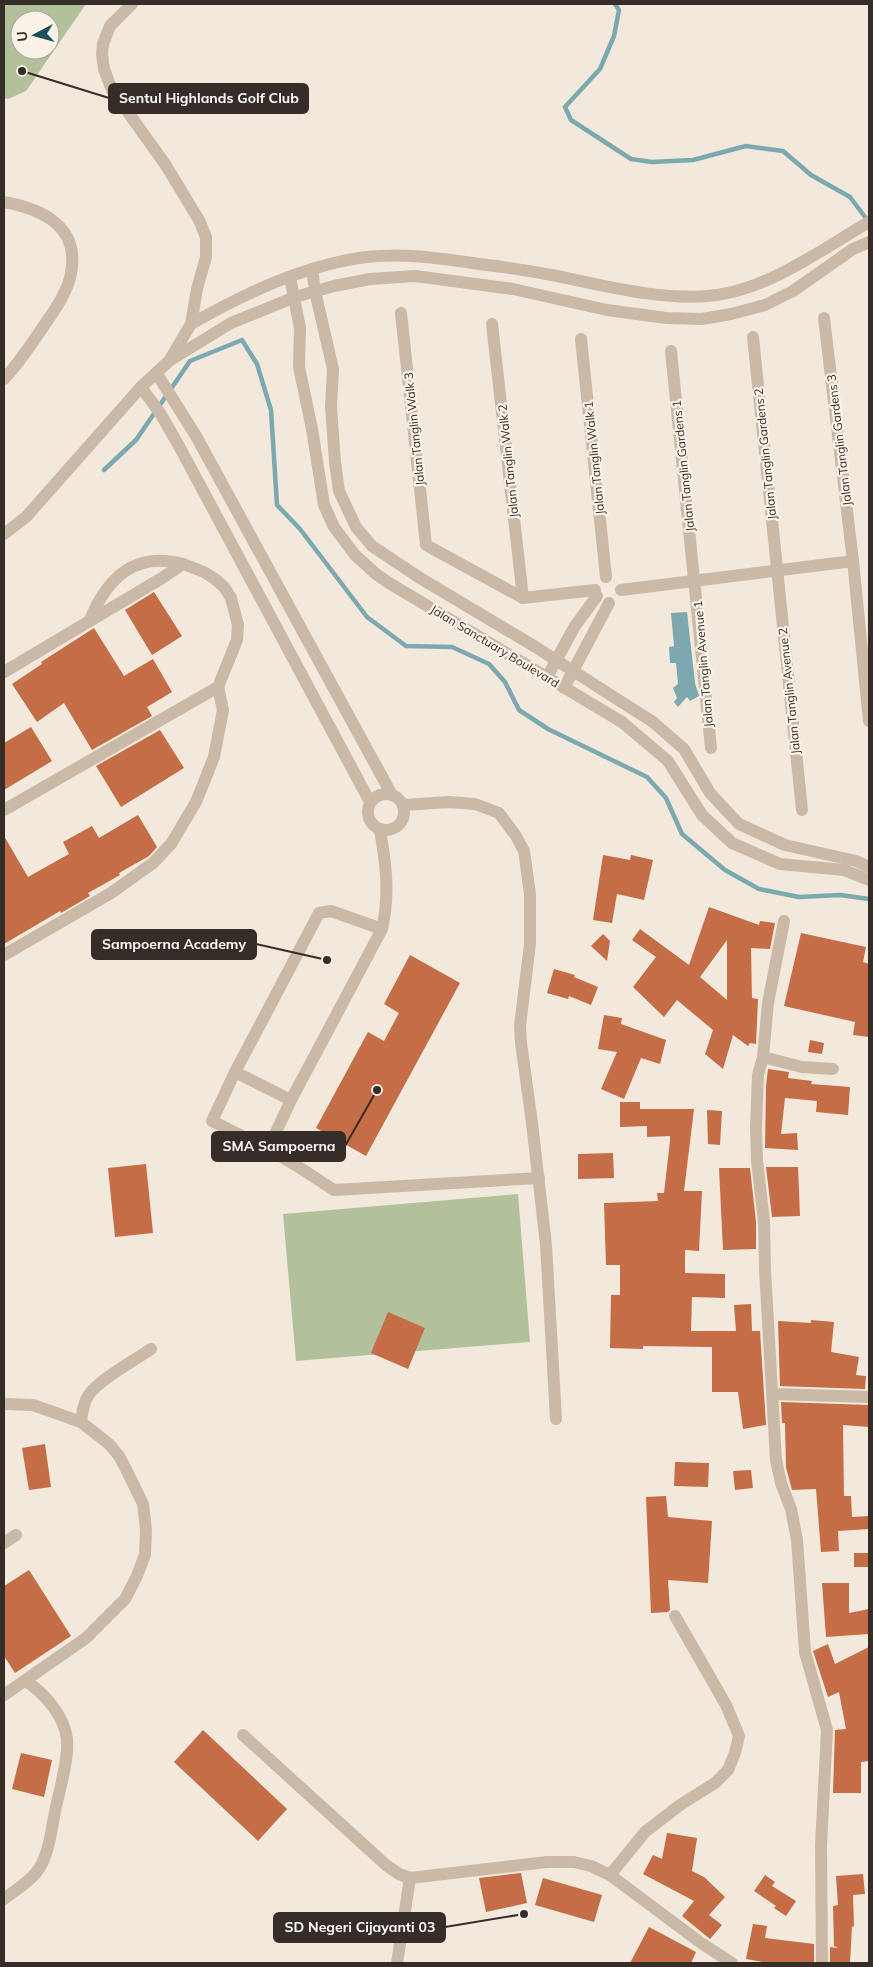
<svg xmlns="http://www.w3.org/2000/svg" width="873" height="1967" font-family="Mulish,sans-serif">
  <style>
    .green { fill: #b2c19c; fill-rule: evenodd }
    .water { fill: #7ba9af }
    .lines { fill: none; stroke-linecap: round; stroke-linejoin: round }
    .stream { stroke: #7ba9af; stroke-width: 4.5 }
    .building { fill: #c56d46; fill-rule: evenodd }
    .minor { stroke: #cab9a7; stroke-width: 12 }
    .labels { text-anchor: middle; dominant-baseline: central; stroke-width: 4.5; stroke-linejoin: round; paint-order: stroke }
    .street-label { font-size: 12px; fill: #362d28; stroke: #f9f2e8 }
    .leader { fill: none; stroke: #362d28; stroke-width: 2 }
    .callout-dot { fill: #362d28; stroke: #f9f2e8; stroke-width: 2 }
    .callout { fill: #362d28; stroke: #362d28; stroke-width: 2 }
    .callout-label { font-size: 14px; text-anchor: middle; font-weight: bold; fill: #fff }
  </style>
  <rect width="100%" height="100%" fill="#f2e9dc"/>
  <!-- green -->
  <g class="green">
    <path d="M4,4H86L26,91L8,99L4,98ZM20,20H50V50H20Z"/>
    <polygon points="518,1194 530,1342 296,1361 283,1214"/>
  </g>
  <!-- water -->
  <polygon class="water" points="687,612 695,683 699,696 690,701 687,697 678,707 674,702 677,698 673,688 678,684 676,663 670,663 669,647 674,646 671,613"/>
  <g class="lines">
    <!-- stream -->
    <g class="stream">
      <polyline points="615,4 619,10 614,36 600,69 565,107 571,120 631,159 652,162 693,160 746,146 783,151 811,175 850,197 868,221"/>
      <polyline points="104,470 136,440 190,361 242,340 257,364 271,410 277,505 300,529 367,617 406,646 452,647 489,664 505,682 519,710 548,729 647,777 666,798 682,834 725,870 759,889 799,897 840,895 869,899"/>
    </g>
  </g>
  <!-- building -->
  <g class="building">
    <polygon points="154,592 182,636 152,655 125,610"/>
    <polygon points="94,628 124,676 153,659 172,692 147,707 152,716 92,750 64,703 37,722 12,684 42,664 41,662"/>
    <polygon points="31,727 52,761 4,790 4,743"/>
    <polygon points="160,730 184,768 121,807 96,766"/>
    <polygon points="138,815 157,847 149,856 119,873 120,875 88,893 90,896 61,913 60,911 4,944 4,836 28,877 69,854 63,842 92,826 99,838"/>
    <polygon points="603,855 630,860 631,855 653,860 644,900 617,894 612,923 593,920"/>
    <path d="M709,907L759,925L760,921L775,923L770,949L751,948L752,998L758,999L756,1044L750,1043L748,1046L733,1035L723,1069L705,1054L713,1030L677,1000L664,1017L633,987L656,957L632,940L640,929L689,965ZM727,940V1000L700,977Z"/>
    <polygon points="801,933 866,947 863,962 869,964 869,1037 853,1035 855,1022 784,1006"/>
    <polygon points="603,934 610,941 607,961 591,946"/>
    <polygon points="410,955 460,983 366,1156 316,1128 368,1032 384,1041 399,1013 384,1004"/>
    <polygon points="554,969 575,975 574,977 598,987 591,1005 569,996 568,999 547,993"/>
    <polygon points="604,1015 622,1018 621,1024 666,1040 660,1064 641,1058 624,1099 601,1089 617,1052 598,1049"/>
    <polygon points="810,1040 824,1043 822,1054 808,1052"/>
    <polygon points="768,1069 789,1072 788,1078 812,1081 811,1084 850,1087 848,1115 816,1112 817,1101 785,1098 781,1134 797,1133 798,1150 765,1148 766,1086"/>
    <polygon points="620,1102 640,1102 640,1109 694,1109 684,1191 702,1191 699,1251 685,1250 685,1273 725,1274 725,1298 692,1297 691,1331 736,1331 734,1305 751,1304 752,1331 760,1331 766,1425 743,1429 738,1392 712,1392 712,1347 643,1346 643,1349 610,1348 611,1295 620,1295 620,1265 606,1265 604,1203 658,1201 657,1193 664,1193 670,1141 670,1136 647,1137 647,1126 620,1127"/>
    <polygon points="707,1110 722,1111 720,1145 708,1144"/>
    <polygon points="613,1153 614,1178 578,1179 578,1154"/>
    <polygon points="146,1164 153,1233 115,1237 108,1168"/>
    <polygon points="766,1167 798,1167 800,1216 772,1217"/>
    <polygon points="719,1168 750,1168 756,1222 756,1249 723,1250"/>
    <polygon points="388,1312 425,1328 408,1369 371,1353"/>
    <polygon points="811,1320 834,1322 831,1352 859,1357 856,1375 866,1376 865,1389 780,1386 778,1321 811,1323"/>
    <polygon points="781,1402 869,1405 869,1427 843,1425 844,1496 851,1496 852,1517 869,1516 869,1529 838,1531 839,1551 821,1552 816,1489 792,1490 786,1467 785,1423 782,1423"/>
    <polygon points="45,1444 51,1487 29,1490 22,1448"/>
    <polygon points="675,1462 709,1463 708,1487 674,1486"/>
    <polygon points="751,1470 753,1488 735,1490 733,1471"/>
    <polygon points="666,1496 668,1517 712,1521 708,1583 668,1580 670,1610 668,1612 651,1613 646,1497"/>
    <rect x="854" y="1553" width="15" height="14"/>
    <polygon points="29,1570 71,1636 15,1673 4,1656 4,1586"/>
    <polygon points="822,1583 849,1583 849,1613 869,1609 869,1634 826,1637"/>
    <polygon points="828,1644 835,1664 869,1647 869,1761 861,1762 861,1793 833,1793 835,1730 846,1729 839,1692 828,1697 813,1651"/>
    <polygon points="203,1730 287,1809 258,1841 174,1762"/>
    <polygon points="21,1753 52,1760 44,1797 12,1789"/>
    <polygon points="667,1833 697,1838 692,1871 704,1877 725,1897 709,1915 722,1925 710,1939 682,1916 694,1901 643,1874 653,1855 662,1859"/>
    <polygon points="521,1873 527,1903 486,1912 479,1878"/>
    <polygon points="863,1874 865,1894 853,1895 854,1926 852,1927 850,1963 830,1963 830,1947 838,1948 834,1946 833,1906 838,1905 836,1876"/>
    <polygon points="765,1875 775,1882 772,1886 796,1901 786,1916 774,1908 776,1906 754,1891"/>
    <polygon points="543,1878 602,1895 594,1922 535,1905"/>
    <polygon points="753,1924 767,1926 765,1938 814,1944 814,1963 768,1963 746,1959"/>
    <polygon points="649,1927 696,1952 691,1963 630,1963"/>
  </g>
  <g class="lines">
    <!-- minor -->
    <g class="minor">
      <path d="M4,202C42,209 80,226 71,273C68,292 54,311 43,327C31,345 19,363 4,379"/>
      <polyline points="312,269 315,291 333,369 331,407 335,462 339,491 356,527 372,546 420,578 534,646 653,722 684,749 710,793 739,824 785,845 856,861 869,867"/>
      <polyline points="290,278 300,328 299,367 312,429 324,505 334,527 355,555 376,574 389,583 622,722 668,761 702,815 732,843 780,864 844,870 869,880"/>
      <polyline points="401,313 426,545 523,598 595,590"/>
      <polyline points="824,318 853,561 869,721"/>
      <path d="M191,324C242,295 300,267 359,258C399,252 439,258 479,264C505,267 531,271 557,276C605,286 668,302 717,295C770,288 824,248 869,222"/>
      <polyline points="492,324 523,598"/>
      <polyline points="753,337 802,810"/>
      <polyline points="581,339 606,577"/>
      <polyline points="671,351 711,748"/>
      <polyline points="169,361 231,323 295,297 334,286 370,279 415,276 513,289 607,310 666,318 702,319 731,314 765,305 793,291 853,249 869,242"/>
      <polyline points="157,374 196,436 392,795"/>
      <polyline points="141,387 160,413 179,446 370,802"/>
      <polyline points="4,534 26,517 141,387 169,361 191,324 197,289 206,257 206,237 199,220 165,164 112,90 104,69 102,54 103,44 110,26 132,4"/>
      <polyline points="621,590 853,561"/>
      <path d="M90,620C107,578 135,551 183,564"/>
      <polyline points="4,672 162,578 183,564 204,572 215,579 224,587 231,598 238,625 237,640 218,687 4,810"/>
      <polyline points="547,677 575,626 597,596"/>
      <polyline points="564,688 609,603"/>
      <circle cx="386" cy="812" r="18"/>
      <polyline points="404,805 449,802 475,804 499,813 516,836 524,851 530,894 530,944 520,1026 521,1043 532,1123 546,1245 556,1419"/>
      <path d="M380,830C386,865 390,894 382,929L291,1100L268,1149L212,1121L235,1072L319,913L331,911L382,929"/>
      <polyline points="784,921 768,1003 763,1057 758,1075 756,1127 757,1161 764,1221 765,1270 776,1460 781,1483 791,1509 797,1540 805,1652 827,1730 821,1845 822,1963"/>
      <polyline points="4,955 111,893 153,863 171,844 196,802 214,757 223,710 218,687"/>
      <polyline points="763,1057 802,1067 833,1069"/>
      <polyline points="235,1072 291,1100"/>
      <polyline points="268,1149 294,1164 334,1190 539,1178"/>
      <polyline points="773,1394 869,1397"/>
      <polyline points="4,1404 33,1405 81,1422 109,1444 119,1456 126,1469 143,1504 146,1530 145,1555 136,1578 125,1599 86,1638 4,1695"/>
      <path d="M81,1422C82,1414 83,1403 88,1396C97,1381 135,1360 151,1349"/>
      <polyline points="4,1543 16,1535"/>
      <polyline points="243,1735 386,1865 399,1874 410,1878 547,1862 574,1862 591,1866 610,1875 701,1943 732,1963"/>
      <polyline points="610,1875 645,1832 680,1805 715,1783 728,1770 735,1753 739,1736 726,1705 675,1616"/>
      <path d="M4,1899C18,1888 38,1877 44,1859C51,1843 52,1824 56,1807C60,1788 69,1758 67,1739C64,1715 45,1694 26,1681"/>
      <polyline points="397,1963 410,1878"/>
    </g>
  </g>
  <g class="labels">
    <!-- street labels -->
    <g class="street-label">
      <text transform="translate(414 429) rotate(-96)">Jalan Tanglin Walk 3</text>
      <text transform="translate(839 440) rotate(-97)">Jalan Tanglin Gardens 3</text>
      <text transform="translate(765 454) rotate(-96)">Jalan Tanglin Gardens 2</text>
      <text transform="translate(594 458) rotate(-96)">Jalan Tanglin Walk 1</text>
      <text transform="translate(508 461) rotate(-96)">Jalan Tanglin Walk 2</text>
      <text transform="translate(683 466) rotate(-96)">Jalan Tanglin Gardens 1</text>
      <text transform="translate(495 646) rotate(31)">Jalan Sanctuary Boulevard</text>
      <text transform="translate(703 664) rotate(-95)">Jalan Tanglin Avenue 1</text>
      <text transform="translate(789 691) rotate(-96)">Jalan Tanglin Avenue 2</text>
    </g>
  </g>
  <!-- callouts -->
  <path class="leader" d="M22 71L109 98M327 960L256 944M377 1090L345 1146M524 1914L445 1927"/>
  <g class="callout-dot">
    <circle cx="22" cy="71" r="5"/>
    <circle cx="327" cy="960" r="5"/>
    <circle cx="377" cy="1090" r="5"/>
    <circle cx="524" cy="1914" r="5"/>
  </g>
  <g class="callout">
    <rect x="109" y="84" width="199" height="29" rx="5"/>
    <rect x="92" y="930" width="164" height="29" rx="5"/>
    <rect x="212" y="1132" width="133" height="29" rx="5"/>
    <rect x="274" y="1913" width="171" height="29" rx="5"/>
  </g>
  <g class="callout-label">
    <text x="209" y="103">Sentul Highlands Golf Club</text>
    <text x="174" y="949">Sampoerna Academy</text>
    <text x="279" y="1151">SMA Sampoerna</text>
    <text x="360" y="1932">SD Negeri Cijayanti 03</text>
  </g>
  <!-- border -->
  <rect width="873" height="1967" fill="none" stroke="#362d28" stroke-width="10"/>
  <!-- north arrow -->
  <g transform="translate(35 35) rotate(264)"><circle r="24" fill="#f9f2e8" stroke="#aba39b"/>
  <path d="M0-4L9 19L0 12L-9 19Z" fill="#1e5058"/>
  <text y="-8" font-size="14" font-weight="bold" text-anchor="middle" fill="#362d28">U</text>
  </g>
</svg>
